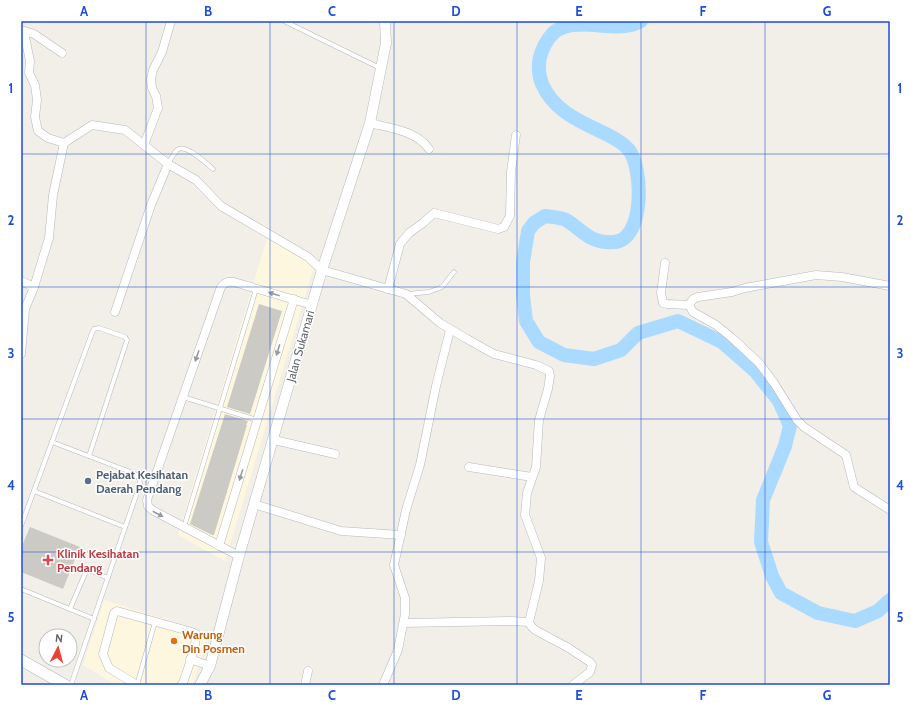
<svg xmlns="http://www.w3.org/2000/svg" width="911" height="706" font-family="Cabin,sans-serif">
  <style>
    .commercial { fill: #fef7e0 }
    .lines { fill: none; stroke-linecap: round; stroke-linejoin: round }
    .river { stroke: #aadaff; stroke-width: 14 }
    .building { fill: #cccac5 }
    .service-casing { stroke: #b5b8bc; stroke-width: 5 }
    .minor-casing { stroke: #b5b8bc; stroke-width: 9 }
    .tertiary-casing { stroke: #b5b8bc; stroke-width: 11 }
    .secondary-casing { stroke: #b6babf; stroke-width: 12 }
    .service { stroke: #fff; stroke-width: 4 }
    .minor { stroke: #fff; stroke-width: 8 }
    .tertiary { stroke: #fff; stroke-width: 10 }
    .secondary { stroke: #fff; stroke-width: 11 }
    .oneway { fill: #979a9d }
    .grid { fill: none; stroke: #1d4ed8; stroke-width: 1; stroke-opacity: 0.55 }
    .service-dot { fill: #5c6f8a; stroke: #fff; stroke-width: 1.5 }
    .health-dot { fill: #e0444e; stroke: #fff; stroke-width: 1.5 }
    .food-dot { fill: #e8710a; stroke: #fff; stroke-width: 1.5 }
    .labels { text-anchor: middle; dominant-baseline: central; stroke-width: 3; stroke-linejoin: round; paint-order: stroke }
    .street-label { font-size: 12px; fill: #5f6368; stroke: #fff }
    .service-label { font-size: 12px; font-weight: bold; fill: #4e5e75; stroke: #fff; text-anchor: start }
    .health-label { font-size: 12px; font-weight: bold; fill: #be3a42; stroke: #fff; text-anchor: start }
    .food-label { font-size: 12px; font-weight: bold; fill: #c56008; stroke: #fff; text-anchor: start }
    .neatline { fill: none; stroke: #1d4ed8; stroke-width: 1.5 }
    .grid-label { font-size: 13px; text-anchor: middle; font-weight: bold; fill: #1d4ed8 }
  </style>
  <rect width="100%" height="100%" fill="#f1efe8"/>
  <!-- commercial -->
  <g class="commercial">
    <polygon points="267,238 307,260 313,270 225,561 178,535"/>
    <polygon points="104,600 209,633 193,685 116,685 83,665"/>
  </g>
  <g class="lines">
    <!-- river -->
    <path class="river" d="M641,21C617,37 568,10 549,38C539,52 536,68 542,84C554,111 579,121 604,133C612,137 623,142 629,150C643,168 645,240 614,242C590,244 584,231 566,220C560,217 551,217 545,216L534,223L528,231L523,262V295L526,321L539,342L564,355L594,359L621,350L638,333L678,321L722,342L755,371L779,401L790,426L785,446L763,500L761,542L772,576L781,593L818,613L855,621L878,611L890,600"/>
  </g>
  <!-- building -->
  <g class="building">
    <polygon points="259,304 282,311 250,414 227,407"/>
    <polygon points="225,414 248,421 246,425 247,425 214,535 212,535 190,524"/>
    <polygon points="30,527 80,547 63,589 21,572 21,548"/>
  </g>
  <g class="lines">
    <!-- service casing -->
    <g class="service-casing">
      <g id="service">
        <polyline points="284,21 380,68"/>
        <path d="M168,164C171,159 174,153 177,150C185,143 206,163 213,169"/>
        <polyline points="407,294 429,292 442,287 454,272"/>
        <polyline points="183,397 257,420"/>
        <path d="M52,442L133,473C138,476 140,478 140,484L71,685"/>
        <polyline points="34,491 125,527"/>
        <polyline points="21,526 92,333 94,329 99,328 125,337 127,340 89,456"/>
        <polyline points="184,527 256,289"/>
        <polyline points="21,589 94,619"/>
        <polyline points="70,609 87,569 108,578"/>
        <polyline points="137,685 155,622"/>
      </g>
    </g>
    <!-- minor casing -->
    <g class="minor-casing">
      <g id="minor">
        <polyline points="21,30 34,34 62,53"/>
        <path d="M370,123C390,128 417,131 429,149"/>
        <polyline points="64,143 92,125 125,130 168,164 196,180 221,206 308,257 322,270 406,294 440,323 467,339 494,354 536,365 549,371 550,376 548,389 539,420 536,467 527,493 525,515 541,558 539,581 529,622 531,626 535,630 567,647 590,662 592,665 590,672 573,685"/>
        <polyline points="144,145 158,108 156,96 152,88 151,79 153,70 162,52 171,21"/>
        <polyline points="665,263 661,293 663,303 667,304 689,305"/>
        <polyline points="21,281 34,287"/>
        <polyline points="890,286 842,277 816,275 745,288 732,292 698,297 693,299 689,305 693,312 716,325 731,337 759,363 774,383 797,420 804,427 846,455 854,487 890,510"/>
        <polyline points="388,289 400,244 409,233 423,223 434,213 498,229 504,227 510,216 511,172 516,135"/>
        <polyline points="115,312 151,205 168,164"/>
        <polyline points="21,354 25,309 34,287 49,238 53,195 64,143 48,138 38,131 35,117 37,100 35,85 29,73 30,61 24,32"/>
        <polyline points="274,440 335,454"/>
        <polyline points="469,467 532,477"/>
        <polyline points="254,504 341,531 401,535"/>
        <polyline points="219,546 294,299"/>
        <path d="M239,556L152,510L148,506L147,500L221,287C225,282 228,281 234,282L312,305"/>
        <polyline points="404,623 511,621 529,622"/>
        <polyline points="190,659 210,666"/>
        <path d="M137,685L109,668L103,654L114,613L117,611L192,632L196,634C197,646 187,671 183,683L181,685"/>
        <polyline points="305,685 308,671"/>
        <polyline points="383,685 398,650 405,614 405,598 394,565 406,510 420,465 436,386 450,330"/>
      </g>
    </g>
    <!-- tertiary casing -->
    <g class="tertiary-casing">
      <polyline id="tertiary" points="200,685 210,666 239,556 322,270 370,123 386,43 385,21"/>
    </g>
    <!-- secondary casing -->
    <g class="secondary-casing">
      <polyline id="secondary" points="21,660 65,685"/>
    </g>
    <!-- service -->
    <use href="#service" class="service"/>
    <!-- minor -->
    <use href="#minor" class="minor"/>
    <!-- tertiary -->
    <use href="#tertiary" class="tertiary"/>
    <!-- secondary -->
    <use href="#secondary" class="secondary"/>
  </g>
  <!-- one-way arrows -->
  <defs><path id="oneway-solid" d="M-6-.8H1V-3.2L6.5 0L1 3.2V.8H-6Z"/></defs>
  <g class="oneway">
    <use href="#oneway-solid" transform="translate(274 294) rotate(-163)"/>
    <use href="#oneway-solid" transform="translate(278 350) rotate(107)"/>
    <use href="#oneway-solid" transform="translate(197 356) rotate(109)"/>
    <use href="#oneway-solid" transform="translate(241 475) rotate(107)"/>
    <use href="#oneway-solid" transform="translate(158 514) rotate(28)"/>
  </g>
  <!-- grid -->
  <path class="grid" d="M146,21V685M270,21V685M394,21V685M517,21V685M641,21V685M765,21V685M21,154H890M21,287H890M21,419H890M21,552H890"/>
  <!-- markers -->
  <circle class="service-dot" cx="88" cy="481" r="4"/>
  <path class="health-dot" d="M46 554h4v4h4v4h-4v4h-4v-4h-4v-4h4z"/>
  <circle class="food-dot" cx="174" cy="641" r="4"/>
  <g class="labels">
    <!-- street labels -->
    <g class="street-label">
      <text transform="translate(300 346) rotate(-74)">Jalan Sukamari</text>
    </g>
    <!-- service labels -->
    <g class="service-label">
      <text x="96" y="474">Pejabat Kesihatan<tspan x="96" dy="14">Daerah Pendang</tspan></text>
    </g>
    <!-- health labels -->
    <g class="health-label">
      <text x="57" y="553">Klinik Kesihatan<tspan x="57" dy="14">Pendang</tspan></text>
    </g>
    <!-- food labels -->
    <g class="food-label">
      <text x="182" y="634">Warung<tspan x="182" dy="14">Din Posmen</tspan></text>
    </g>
  </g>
  <!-- border -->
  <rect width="911" height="706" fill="none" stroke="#ffffff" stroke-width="44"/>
  <!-- north arrow -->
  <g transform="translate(58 648) rotate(6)"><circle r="19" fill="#ffffff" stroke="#bfc1c3"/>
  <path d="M0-3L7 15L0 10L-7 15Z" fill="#ea4335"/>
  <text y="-6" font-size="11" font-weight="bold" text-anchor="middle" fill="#5f6368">N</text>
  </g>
  <rect x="22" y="22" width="867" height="662" class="neatline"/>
  <g class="grid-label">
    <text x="84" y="16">A</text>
    <text x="208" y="16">B</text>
    <text x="332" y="16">C</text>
    <text x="456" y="16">D</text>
    <text x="579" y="16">E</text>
    <text x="703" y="16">F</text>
    <text x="827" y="16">G</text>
    <text x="11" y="93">1</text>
    <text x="900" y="93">1</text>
    <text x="11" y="225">2</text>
    <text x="900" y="225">2</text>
    <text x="11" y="358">3</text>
    <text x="900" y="358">3</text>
    <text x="11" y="490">4</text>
    <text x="900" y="490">4</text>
    <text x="11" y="622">5</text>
    <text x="900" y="622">5</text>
    <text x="84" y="700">A</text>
    <text x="208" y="700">B</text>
    <text x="332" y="700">C</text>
    <text x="456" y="700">D</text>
    <text x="579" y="700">E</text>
    <text x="703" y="700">F</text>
    <text x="827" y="700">G</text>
  </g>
</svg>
